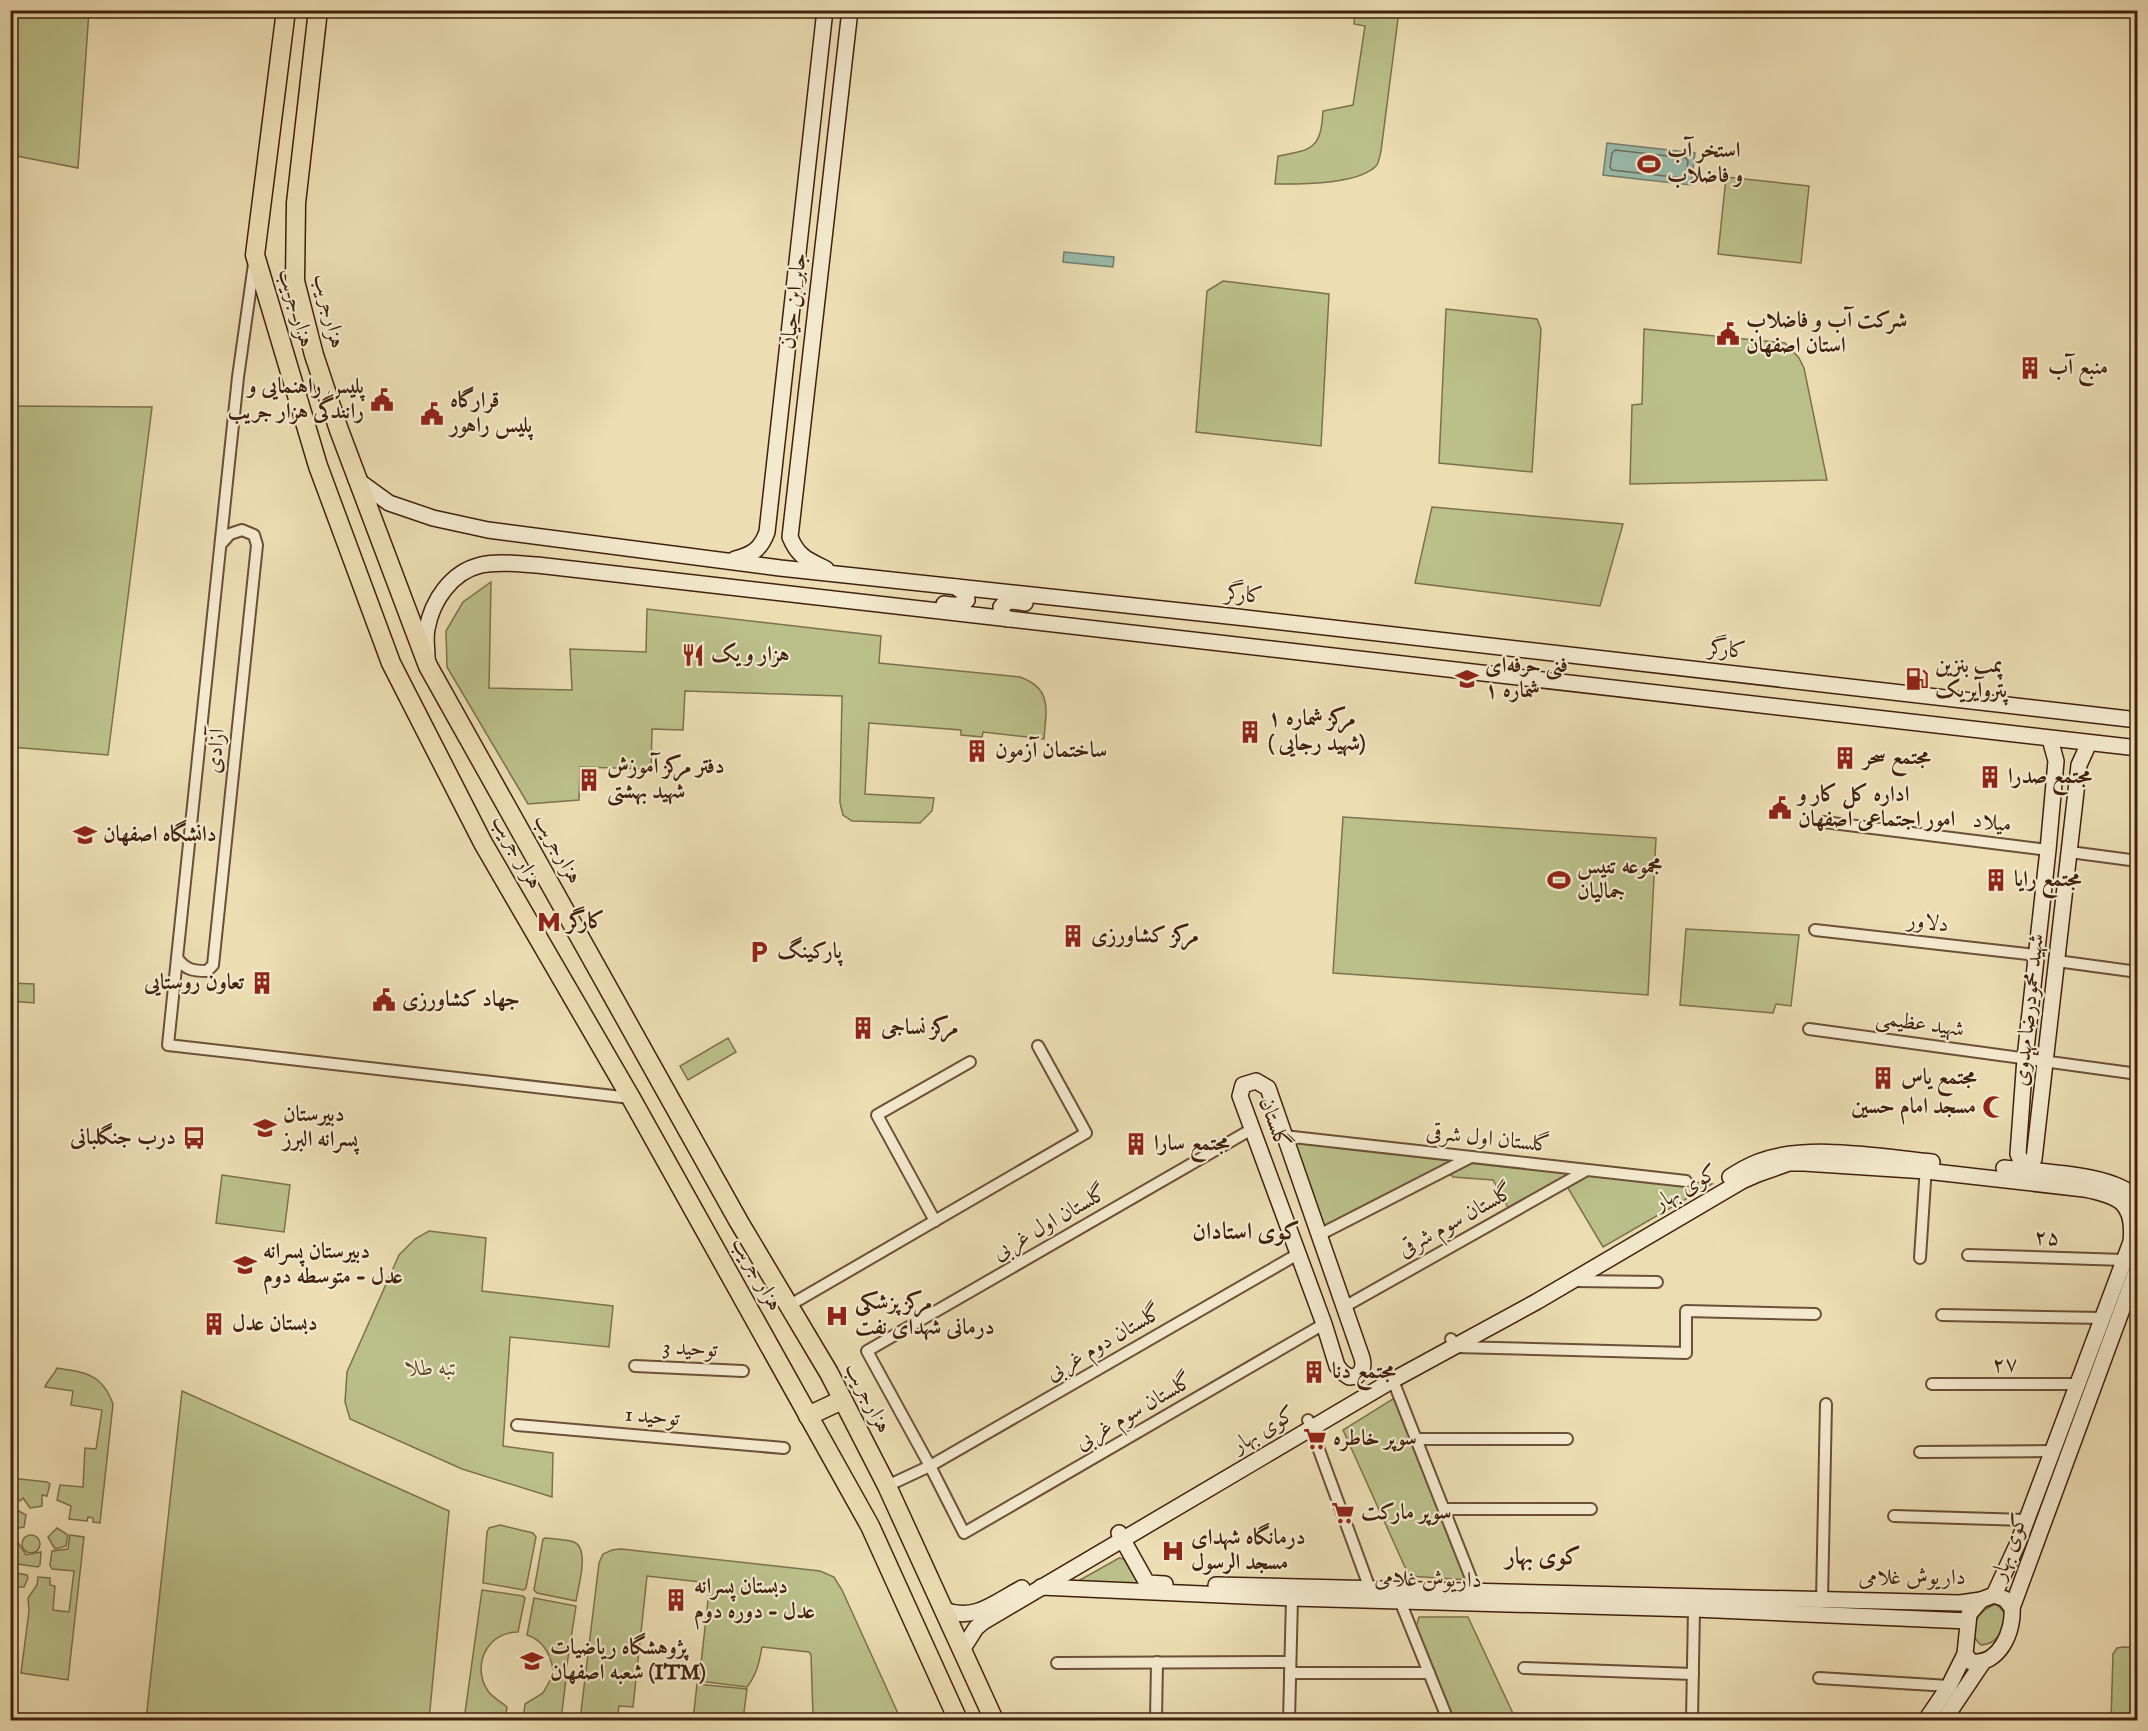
<svg xmlns="http://www.w3.org/2000/svg" width="2148" height="1731" font-family="'IM FELL English',Amiri,serif">
  <style>
    .green { fill: #bbc08a; stroke: #7e704c; stroke-width: 1.5 }
    .water { fill: #99bcad; stroke: #767e6d; stroke-width: 1.5 }
    .lines { fill: none; stroke-linecap: round; stroke-linejoin: round }
    .shore { stroke: #6d6e5e; stroke-width: 1.5 }
    .street-casing { stroke: #6c4f37; stroke-width: 14 }
    .secondary-casing { stroke: #41200e; stroke-width: 18 }
    .primary-casing { stroke: #41200e; stroke-width: 21 }
    .street { stroke: #f3e9ce; stroke-width: 10 }
    .secondary { stroke: #f3e9ce; stroke-width: 15 }
    .primary { stroke: #ecddb3; stroke-width: 18 }
    .labels { text-anchor: middle; dominant-baseline: central; stroke-width: 4.5; stroke-linejoin: round; paint-order: stroke }
    .poi-label { font-size: 22px; font-weight: bold; fill: #41200e; stroke: #f3e9ce; text-anchor: start }
    .street-label { font-size: 22px; fill: #41200e; stroke: #f3e9ce }
    .park-label { font-size: 22px; font-style: italic; fill: #60482d; stroke: #f3e9ce }
    .neighbourhood-label { font-size: 24px; font-weight: bold; fill: #41200e; stroke: #f3e9ce }
  </style>
  <rect width="100%" height="100%" fill="#ecddb3"/>
  <filter id="stains"><feTurbulence type="fractalNoise" baseFrequency=".00333" numOctaves="4"/><feColorMatrix values="0 0 0 0 .2 0 0 0 0 .09 0 0 0 0 .02 0 0 0 .5 -.17"/></filter>
  <radialGradient id="worn" r=".72"><stop offset=".6" stop-color="#630" stop-opacity="0"/><stop offset="1" stop-color="#630" stop-opacity=".3"/></radialGradient>
  <!-- green -->
  <g class="green">
    <polygon points="10,11 89,11 78,168 11,155"/>
    <path d="M1355,11H1399L1381,151C1380,155 1379,161 1377,165C1359,185 1300,184 1275,184L1278,156C1312,150 1321,149 1323,111L1353,105L1365,26L1354,24Z"/>
    <polygon points="1726,177 1809,186 1801,263 1718,254"/>
    <polygon points="1223,281 1329,294 1321,446 1196,432 1207,291"/>
    <polygon points="1446,309 1537,319 1541,329 1532,472 1439,463"/>
    <polygon points="1644,329 1785,343 1799,358 1804,368 1827,480 1630,484 1632,405 1642,404"/>
    <polygon points="10,406 152,407 108,755 11,747"/>
    <polygon points="1432,507 1623,524 1600,606 1415,583"/>
    <path d="M491,582L489,688L572,690L570,649L646,652L647,609L881,636L879,663L1020,677C1053,689 1046,710 1044,739L983,732L982,737L961,735V730L869,723L865,794L934,798L932,811L920,823L852,821L843,815L840,803L842,696L685,691L683,730L652,729L651,769L580,767L579,800L528,804L447,667L446,631L463,602Z"/>
    <polygon points="1343,817 1656,838 1648,995 1333,973"/>
    <polygon points="1686,929 1799,935 1791,1006 1776,1004 1773,1013 1680,1005"/>
    <polygon points="10,983 34,984 34,1003 11,1001"/>
    <polygon points="728,1038 736,1052 688,1080 680,1066"/>
    <polygon points="1284,1136 1712,1184 1603,1247 1565,1183 1511,1213 1493,1180 1453,1177 1448,1172 1319,1235"/>
    <polygon points="222,1175 290,1185 284,1232 216,1223"/>
    <polygon points="429,1231 486,1238 482,1291 613,1306 609,1347 510,1337 503,1446 553,1453 552,1497 462,1469 350,1419 345,1402 347,1372 399,1255 415,1239"/>
    <path d="M57,1368C85,1372 102,1374 113,1404L100,1523L93,1522V1518L88,1517L87,1521L69,1519L71,1506L57,1500L60,1485L83,1487L85,1448L96,1449L102,1410L71,1405L73,1391L45,1387C48,1379 54,1376 57,1368Z"/>
    <polygon points="182,1391 449,1511 429,1720 146,1720"/>
    <polygon points="1396,1397 1467,1580 1409,1576 1343,1430"/>
    <polygon points="11,1478 47,1482 50,1484 47,1496 42,1495 42,1506 30,1508 23,1498 20,1501 15,1496 11,1501"/>
    <polygon points="15,1509 26,1515 24,1527 12,1529 11,1527 11,1513"/>
    <polygon points="500,1525 533,1533 536,1537 526,1588 524,1590 483,1583 487,1532 489,1528"/>
    <polygon points="57,1528 68,1535 66,1546 55,1549 48,1537"/>
    <polygon points="70,1535 84,1537 68,1680 21,1673 29,1611 28,1598 37,1585 38,1577 50,1578 50,1585 55,1586 53,1610 69,1612 74,1571 52,1569 50,1565 52,1551 68,1549"/>
    <circle cx="31" cy="1544" r="9"/>
    <path d="M545,1538C554,1539 566,1539 574,1542C590,1549 578,1587 576,1601L537,1593L534,1590L543,1539Z"/>
    <polygon points="11,1540 15,1543 17,1541 26,1555 41,1552 40,1565 38,1567 11,1563"/>
    <path d="M621,1549L820,1571L834,1577L842,1590L901,1720H816L813,1716L811,1655L809,1652L762,1647C759,1663 757,1674 747,1687L699,1681L710,1583L647,1576L633,1707L619,1706L617,1720H580L599,1563L603,1554L612,1550Z"/>
    <polygon points="1119,1558 1124,1559 1141,1588 1080,1586 1080,1580"/>
    <polygon points="11,1572 27,1575 28,1578 24,1587 11,1587"/>
    <path d="M482,1590L523,1596L525,1598L518,1632C487,1632 471,1666 488,1691C492,1697 501,1702 507,1707L505,1720H464Z"/>
    <path d="M534,1598L576,1606L566,1671L553,1669C550,1653 542,1640 527,1635Z"/>
    <path d="M1996,1604L2004,1612C2005,1628 1999,1644 1981,1645C1964,1631 1979,1609 1996,1604Z"/>
    <polygon points="1419,1617 1468,1617 1516,1720 1444,1720 1413,1638"/>
    <polygon points="2124,1647 2137,1648 2137,1720 2111,1720 2113,1654 2117,1648"/>
    <polygon points="552,1677 566,1679 561,1720 523,1720 525,1704 543,1693"/>
    <polygon points="697,1684 747,1689 743,1720 693,1720"/>
  </g>
  <!-- water -->
  <g class="water">
    <polygon points="1607,143 1695,153 1691,185 1603,175"/>
    <polygon points="1064,252 1114,257 1113,267 1063,262"/>
  </g>
  <g class="lines">
    <!-- shore -->
    <polygon class="shore" points="1615,150 1686,158 1688,161 1686,176 1683,178 1612,170 1610,167 1612,153"/>
    <!-- street casing -->
    <g class="street-casing">
      <g id="street">
        <path d="M222,543L230,534L242,530L254,535L257,545L213,965L207,971C193,971 186,970 177,958L238,377L254,264"/>
        <polyline points="1824,822 2048,850"/>
        <polyline points="2070,852 2138,861"/>
        <polyline points="1815,930 2036,955"/>
        <polyline points="177,958 168,1045 631,1098"/>
        <polyline points="2057,961 2138,972"/>
        <polyline points="1809,1029 2138,1074"/>
        <polyline points="1252,1129 867,1351 930,1466 964,1533 1324,1324"/>
        <polyline points="1284,1136 1686,1181"/>
        <polyline points="935,1221 877,1115 970,1062"/>
        <polyline points="1319,1235 1471,1157"/>
        <polyline points="1968,1255 2124,1260"/>
        <polyline points="1920,1258 1926,1166"/>
        <polyline points="1574,1281 1657,1282"/>
        <polyline points="790,1305 1086,1133 1038,1046"/>
        <polyline points="1344,1307 1587,1170"/>
        <polyline points="1942,1315 2102,1318"/>
        <polyline points="1451,1339 1456,1347 1686,1353 1686,1311 1815,1314"/>
        <polyline points="635,1366 743,1371"/>
        <polyline points="1390,1373 1476,1591"/>
        <polyline points="1932,1384 2078,1384"/>
        <polyline points="1308,1420 1370,1589"/>
        <polyline points="517,1425 784,1448"/>
        <polyline points="1416,1439 1567,1439"/>
        <polyline points="1920,1452 2053,1451"/>
        <polyline points="887,1486 930,1466 1298,1254"/>
        <polyline points="1444,1509 1591,1509"/>
        <polyline points="1894,1516 2026,1520"/>
        <polyline points="1822,1600 1826,1404"/>
        <polyline points="1400,1601 1448,1720"/>
        <polyline points="1057,1663 1290,1662"/>
        <polyline points="1524,1668 1693,1674"/>
        <polyline points="1290,1673 1429,1673"/>
        <polyline points="1819,1678 1949,1686"/>
        <polyline points="1156,1720 1157,1662"/>
        <polyline points="1289,1720 1292,1598"/>
        <polyline points="1692,1720 1694,1609"/>
      </g>
    </g>
    <!-- secondary casing -->
    <g class="secondary-casing">
      <g id="secondary">
        <polyline points="356,479 389,503 433,518 488,530 780,568 1237,617 2138,720"/>
        <path d="M735,559C752,555 761,549 767,532L825,10"/>
        <path d="M826,569C808,560 798,557 790,537L850,10"/>
        <path d="M944,604C953,605 960,607 967,600L966,594L956,587"/>
        <path d="M1008,619L1002,614L1001,607C1008,599 1015,601 1025,603"/>
        <path d="M427,657C427,648 425,638 427,629C432,601 451,572 481,565C498,561 519,564 537,565L2138,748"/>
        <path d="M1256,1081L1268,1088L1362,1358C1364,1366 1363,1370 1357,1376L1349,1377L1342,1372L1337,1366L1324,1324L1240,1096L1243,1085Z"/>
        <path d="M2004,1168C2038,1172 2117,1173 2138,1200"/>
        <polyline points="2026,1171 2018,1154 2025,1058 2048,850 2056,761 2050,739"/>
        <path d="M1730,1177C1739,1171 1748,1166 1758,1162C1806,1143 1881,1157 1932,1162"/>
        <polyline points="2022,1179 2034,1159 2079,765 2089,743"/>
        <polyline points="1119,1533 1147,1583 1165,1584"/>
        <polyline points="1216,1585 1960,1603 1981,1600"/>
        <polyline points="1041,1587 1292,1598 1694,1609 1968,1621"/>
        <polyline points="2012,1608 2138,1266"/>
        <path d="M944,1610C975,1622 995,1602 1022,1588"/>
        <path d="M962,1650L976,1628L983,1622L1393,1380L1536,1302L1742,1181L1758,1174L1789,1163H1804L1926,1171L2084,1189C2119,1196 2135,1202 2131,1242L2018,1543L1994,1595L1981,1600L1969,1614L1965,1654L1971,1662C1999,1666 2014,1631 2012,1608L2005,1599L1994,1595"/>
        <polyline points="1926,1720 1949,1686 1965,1654"/>
        <polyline points="1944,1720 1983,1662"/>
      </g>
    </g>
    <!-- primary casing -->
    <g class="primary-casing">
      <g id="primary">
        <polyline points="286,10 255,255 318,466 391,663 483,843 631,1098 870,1526 958,1720"/>
        <polyline points="318,10 296,203 295,281 314,355 339,430 428,666 739,1222 829,1373 887,1486 994,1720"/>
        <polyline points="808,1416 842,1400"/>
      </g>
    </g>
    <!-- street -->
    <use href="#street" class="street"/>
    <!-- secondary -->
    <use href="#secondary" class="secondary"/>
    <!-- primary -->
    <use href="#primary" class="primary"/>
  </g>
  <!-- icons -->
  <defs>
    <g id="stadium-bare" transform="scale(1.8)"><path d="M0-5a6.5 5 0 1 0 0 10a6.5 5 0 1 0 0-10ZM-3.5-1.8h7v3.6h-7Z" fill="#8f2418" stroke="#f3e9ce" stroke-width="2.5" paint-order="stroke"/></g>
    <g id="civic-bare" transform="scale(1.8)"><path d="M-.6-6.5H3V-4.5H.6V-3L4-1V1h2V6H-6V1h2V-1L-.6-3ZM-1.2 2.5V6h2.4V2.5Z" fill="#8f2418" stroke="#f3e9ce" stroke-width="2.5" paint-order="stroke"/></g>
    <g id="building-bare" transform="scale(1.8)"><path d="M-4-6H4V6H1V3H-1V6H-4ZM-2.5-4.3h1.7v1.8h-1.7ZM.8-4.3h1.7v1.8H.8ZM-2.5-1h1.7V.8h-1.7ZM.8-1h1.7V.8H.8Z" fill="#8f2418" stroke="#f3e9ce" stroke-width="2.5" paint-order="stroke"/></g>
    <g id="restaurant-bare" transform="scale(1.8)"><path d="M-5-6h1v4h1v-4h1v4h1v-4h1v5L-1.5 .5V6h-2V.5L-5-1ZM5-6V6H3V1.5H1.5Q1.5-4 5-6Z" fill="#8f2418" stroke="#f3e9ce" stroke-width="2.5" paint-order="stroke"/></g>
    <g id="school-bare" transform="scale(1.8)"><path d="M0-5L7-2L0 1L-7-2ZM-4 1L0 2.5L4 1V4Q0 6-4 4Z" fill="#8f2418" stroke="#f3e9ce" stroke-width="2.5" paint-order="stroke"/></g>
    <g id="fuel-bare" transform="scale(1.8)"><path d="M-5.5-6h7V0h2V4h1.3V-2.5L3-4.5l.8-.8L6-3V5H2.5V1h-1V6h-7ZM-4.2-4.7v3.2H.2V-4.7Z" fill="#8f2418" stroke="#f3e9ce" stroke-width="2.5" paint-order="stroke"/></g>
    <g id="university-bare" transform="scale(1.8)"><path d="M0-5L7-2L0 1L-7-2ZM-4 1L0 2.5L4 1V4Q0 6-4 4Z" fill="#8f2418" stroke="#f3e9ce" stroke-width="2.5" paint-order="stroke"/></g>
    <g id="metro-bare" transform="scale(1.8)"><path d="M-5.5 5V-5H-3L0 0L3-5H5.5V5H3V-.5L0 4L-3-.5V5Z" fill="#8f2418" stroke="#f3e9ce" stroke-width="2.5" paint-order="stroke"/></g>
    <g id="parking-bare" transform="scale(1.8)"><path d="M-3.5-5.5H1a3.5 3.5 0 0 1 0 7H-1V5.5H-3.5ZM-1-3.4V-.6H.8a1.4 1.4 0 0 0 0-2.8Z" fill="#8f2418" stroke="#f3e9ce" stroke-width="2.5" paint-order="stroke"/></g>
    <g id="mosque-bare" transform="scale(1.8)"><path d="M3.5-4.9A6 6 0 1 0 3.5 4.9A5 5 0 1 1 3.5-4.9Z" fill="#8f2418" stroke="#f3e9ce" stroke-width="2.5" paint-order="stroke"/></g>
    <g id="bus-bare" transform="scale(1.8)"><path d="M-5-6H5V4H4V6H2V4H-2V6H-4V4H-5ZM-3.5-4V0h7V-4ZM-3.5 1.2v1.5H-2V1.2ZM2 1.2v1.5H3.5V1.2Z" fill="#8f2418" stroke="#f3e9ce" stroke-width="2.5" paint-order="stroke"/></g>
    <g id="hospital-bare" transform="scale(1.8)"><path d="M-5-5h3v3.5h4V-5h3V5h-3V1.5h-4V5h-3Z" fill="#8f2418" stroke="#f3e9ce" stroke-width="2.5" paint-order="stroke"/></g>
    <g id="supermarket-bare" transform="scale(1.8)"><path d="M-6-5.5h2.5l.6 2H6L4.5 2H-2.5L-4.4-4H-6ZM-1.5 3.2a1.3 1.3 0 1 0 .1 0ZM3 3.2a1.3 1.3 0 1 0 .1 0Z" fill="#8f2418" stroke="#f3e9ce" stroke-width="2.5" paint-order="stroke"/></g>
  </defs>
  <g fill-rule="evenodd">
    <use href="#stadium-bare" x="1649" y="164"/>
    <use href="#civic-bare" x="1728" y="334"/>
    <use href="#building-bare" x="2030" y="368"/>
    <use href="#civic-bare" x="382" y="400"/>
    <use href="#civic-bare" x="432" y="414"/>
    <use href="#restaurant-bare" x="693" y="655"/>
    <use href="#school-bare" x="1467" y="679"/>
    <use href="#fuel-bare" x="1917" y="679"/>
    <use href="#building-bare" x="1250" y="732"/>
    <use href="#building-bare" x="977" y="751"/>
    <use href="#building-bare" x="1845" y="758"/>
    <use href="#building-bare" x="1990" y="777"/>
    <use href="#building-bare" x="589" y="780"/>
    <use href="#civic-bare" x="1780" y="808"/>
    <use href="#university-bare" x="85" y="835"/>
    <use href="#stadium-bare" x="1559" y="880"/>
    <use href="#building-bare" x="1996" y="880"/>
    <use href="#metro-bare" x="549" y="922"/>
    <use href="#building-bare" x="1073" y="936"/>
    <use href="#parking-bare" x="759" y="952"/>
    <use href="#building-bare" x="262" y="983"/>
    <use href="#civic-bare" x="384" y="1000"/>
    <use href="#building-bare" x="863" y="1028"/>
    <use href="#building-bare" x="1883" y="1078"/>
    <use href="#mosque-bare" x="1994" y="1107"/>
    <use href="#school-bare" x="265" y="1128"/>
    <use href="#bus-bare" x="194" y="1138"/>
    <use href="#building-bare" x="1136" y="1144"/>
    <use href="#school-bare" x="245" y="1265"/>
    <use href="#hospital-bare" x="837" y="1316"/>
    <use href="#building-bare" x="214" y="1324"/>
    <use href="#building-bare" x="1314" y="1372"/>
    <use href="#supermarket-bare" x="1315" y="1439"/>
    <use href="#supermarket-bare" x="1343" y="1513"/>
    <use href="#hospital-bare" x="1173" y="1551"/>
    <use href="#building-bare" x="676" y="1600"/>
    <use href="#university-bare" x="532" y="1661"/>
  </g>
  <g class="labels">
    <!-- poi labels -->
    <g class="poi-label">
      <text x="1667" y="151">استخر آب<tspan x="1667" dy="25">و فاضلاب</tspan></text>
      <text x="1746" y="321">شرکت آب و فاضلاب<tspan x="1746" dy="25">استان اصفهان</tspan></text>
      <text x="2048" y="368">منبع آب</text>
      <text x="364" y="387" text-anchor="end">پلیس راهنمایی و<tspan x="364" dy="25">رانندگی هزار جریب</tspan></text>
      <text x="450" y="401">قرارگاه<tspan x="450" dy="25">پلیس راهور</tspan></text>
      <text x="711" y="655">هزار و یک</text>
      <text x="1485" y="666">فنی حرفه‌ای<tspan x="1485" dy="25">شماره ۱</tspan></text>
      <text x="1935" y="666">پمپ بنزین<tspan x="1935" dy="25">پتروآیریک</tspan></text>
      <text x="1268" y="719">مرکز شماره ۱<tspan x="1268" dy="25">( شهید رجایی)</tspan></text>
      <text x="995" y="751">ساختمان آزمون</text>
      <text x="1863" y="758">مجتمع سحر</text>
      <text x="607" y="767">دفتر مرکز آموزش<tspan x="607" dy="25">شهید بهشتی</tspan></text>
      <text x="2008" y="777">مجتمع صدرا</text>
      <text x="1798" y="795">اداره کل کار و<tspan x="1798" dy="25">امور اجتماعی اصفهان</tspan></text>
      <text x="103" y="835">دانشگاه اصفهان</text>
      <text x="1577" y="867">مجموعه تنیس<tspan x="1577" dy="25">جمالیان</tspan></text>
      <text x="2014" y="880">مجتمع رایا</text>
      <text x="567" y="922">کارگر</text>
      <text x="1091" y="936">مرکز کشاورزی</text>
      <text x="777" y="952">پارکینگ</text>
      <text x="244" y="983" text-anchor="end">تعاون روستایی</text>
      <text x="402" y="1000">جهاد کشاورزی</text>
      <text x="881" y="1028">مرکز نساجی</text>
      <text x="1901" y="1078">مجتمع یاس</text>
      <text x="1976" y="1107" text-anchor="end">مسجد امام حسین</text>
      <text x="283" y="1115">دبیرستان<tspan x="283" dy="25">پسرانه البرز</tspan></text>
      <text x="176" y="1138" text-anchor="end">درب جنگلبانی</text>
      <text x="1154" y="1144">مجتمع سارا</text>
      <text x="263" y="1252">دبیرستان پسرانه<tspan x="263" dy="25">عدل - متوسطه دوم</tspan></text>
      <text x="855" y="1303">مرکز پزشکی<tspan x="855" dy="25">درمانی شهدای نفت</tspan></text>
      <text x="232" y="1324">دبستان عدل</text>
      <text x="1332" y="1372">مجتمع دنا</text>
      <text x="1333" y="1439">سوپر خاطره</text>
      <text x="1361" y="1513">سوپر مارکت</text>
      <text x="1191" y="1538">درمانگاه شهدای<tspan x="1191" dy="25">مسجد الرسول</tspan></text>
      <text x="694" y="1587">دبستان پسرانه<tspan x="694" dy="25">عدل - دوره دوم</tspan></text>
      <text x="550" y="1648">پژوهشگاه رياضيات<tspan x="550" dy="25">شعبه اصفهان (ITM)</tspan></text>
    </g>
    <!-- street labels -->
    <g class="street-label">
      <text transform="translate(794 301) rotate(-83)">جابر ابن حیان</text>
      <text transform="translate(296 308) rotate(74)">هزار جریب</text>
      <text transform="translate(329 311) rotate(77)">هزارجریب</text>
      <text transform="translate(1244 595) rotate(6)">کارگر</text>
      <text transform="translate(1727 650) rotate(6)">کارگر</text>
      <text transform="translate(216 751) rotate(-84)">آزادی</text>
      <text transform="translate(1992 823) rotate(7)">میلاد</text>
      <text transform="translate(558 849) rotate(61)">هزارجریب</text>
      <text transform="translate(517 852) rotate(61)">هزار جریب</text>
      <text transform="translate(1928 923) rotate(7)">دلاور</text>
      <text transform="translate(2029 1010) rotate(-84)">شهید محمودرضا مهدوی</text>
      <text transform="translate(1920 1024) rotate(8)">شهید عظیمی</text>
      <text transform="translate(1274 1123) rotate(70)">گلستان</text>
      <text transform="translate(1488 1139) rotate(6)">گلستان اول شرقی</text>
      <text transform="translate(1686 1188) rotate(-30)">کوی بهار</text>
      <text transform="translate(1456 1221) rotate(-29)">گلستان سوم شرقی</text>
      <text transform="translate(1050 1223) rotate(-30)">گلستان اول غربی</text>
      <text transform="translate(2047 1238) rotate(2)">۲۵</text>
      <text transform="translate(757 1274) rotate(61)">هزار جریب</text>
      <text transform="translate(1104 1343) rotate(-30)">گلستان دوم غربی</text>
      <text transform="translate(690 1349) rotate(3)">توحید 3</text>
      <text x="2005" y="1365">۲۷</text>
      <text transform="translate(868 1398) rotate(63)">هزارجریب</text>
      <text transform="translate(1134 1412) rotate(-30)">گلستان سوم غربی</text>
      <text transform="translate(652 1417) rotate(5)">توحید 1</text>
      <text transform="translate(1264 1430) rotate(-31)">کوی بهار</text>
      <text transform="translate(2010 1547) rotate(-70)">کوی بهار</text>
      <text x="1912" y="1578">داریوش غلامی</text>
      <text transform="translate(1428 1580) rotate(1)">داریوش غلامی</text>
    </g>
    <!-- park labels -->
    <g class="park-label">
      <text x="432" y="1369">تبه طلا</text>
    </g>
    <!-- neighbourhood labels -->
    <g class="neighbourhood-label">
      <text x="1246" y="1232">کوی استادان</text>
      <text x="1543" y="1557">کوی بهار</text>
    </g>
  </g>
  <!-- margin -->
  <rect width="2148" height="1731" fill="none" stroke="#ecddb3" stroke-width="36"/>
  <rect x="12" y="12" width="2124" height="1707" fill="none" stroke="#41200e" stroke-width="3"/>
  <rect x="18" y="18" width="2112" height="1695" fill="none" stroke="#41200e" stroke-width="1.5"/>
  <rect width="100%" height="100%" filter="url(#stains)"/>
  <rect width="100%" height="100%" fill="url(#worn)"/>
</svg>
